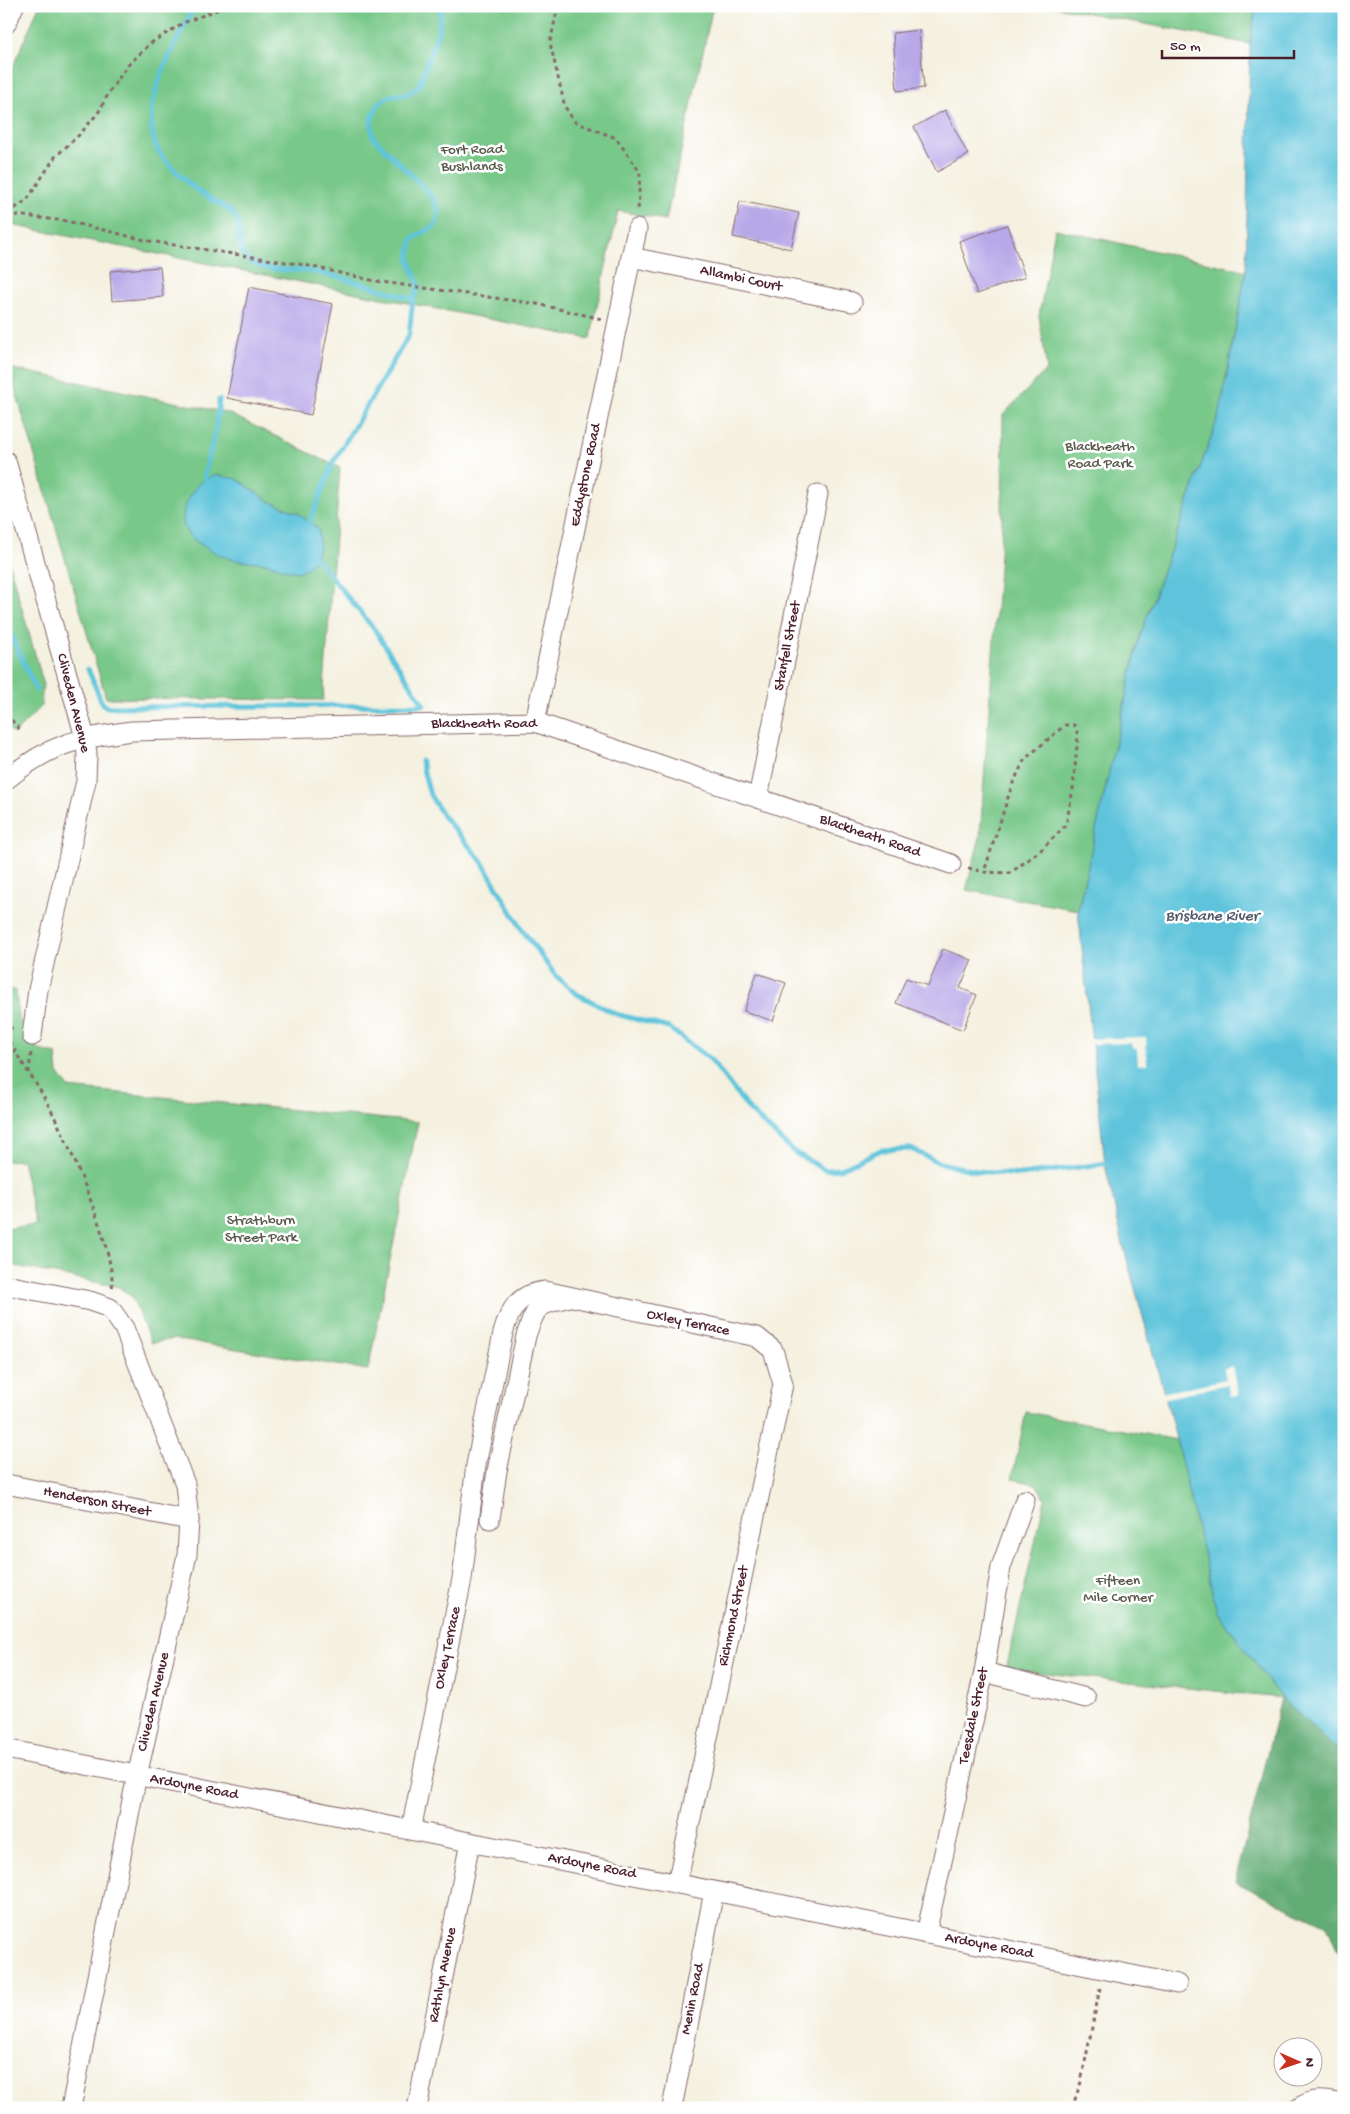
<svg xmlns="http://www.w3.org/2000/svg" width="1350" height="2114" font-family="'Gochi Hand',sans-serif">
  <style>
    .green { fill: #78c889; stroke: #61745a }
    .forest { fill: #62ac75; stroke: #566650 }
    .water { fill: #5ec4db; stroke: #547283 }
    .pier { fill: #f4f1e0 }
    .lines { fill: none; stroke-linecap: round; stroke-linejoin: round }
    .stream { stroke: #5ec4db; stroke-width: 5 }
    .building { fill: #b7a8e8 }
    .minor-casing { stroke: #86686a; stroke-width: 21 }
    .path { stroke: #86686a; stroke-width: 3; stroke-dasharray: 4 4; stroke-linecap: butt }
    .minor { stroke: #fff; stroke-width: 19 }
    .labels { text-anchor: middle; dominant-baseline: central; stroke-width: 5; stroke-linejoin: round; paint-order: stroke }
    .park-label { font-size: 15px; fill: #5a5a4c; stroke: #fff }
    .street-label { font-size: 15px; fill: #4a1f2b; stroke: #fff }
    .water-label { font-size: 16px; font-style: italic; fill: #515969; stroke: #fff }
  </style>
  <rect width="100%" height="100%" fill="#fff"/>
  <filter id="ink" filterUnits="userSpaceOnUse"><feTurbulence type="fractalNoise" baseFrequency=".02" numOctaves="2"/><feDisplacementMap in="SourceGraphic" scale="10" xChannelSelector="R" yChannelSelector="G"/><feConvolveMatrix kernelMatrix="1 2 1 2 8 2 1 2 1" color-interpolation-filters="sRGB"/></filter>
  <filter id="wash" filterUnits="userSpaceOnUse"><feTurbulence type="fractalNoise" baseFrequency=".0096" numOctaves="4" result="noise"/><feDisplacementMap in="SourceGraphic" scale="20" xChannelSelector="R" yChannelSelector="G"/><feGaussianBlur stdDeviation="1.12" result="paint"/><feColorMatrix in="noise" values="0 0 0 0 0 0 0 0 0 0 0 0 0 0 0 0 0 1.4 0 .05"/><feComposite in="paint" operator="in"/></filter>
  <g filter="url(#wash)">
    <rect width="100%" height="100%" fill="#f4f1e0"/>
    <!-- green -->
    <g class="green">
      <polygon points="39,6 713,6 666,220 618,211 590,339 6,224 6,83"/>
      <polygon points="1051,6 1256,6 1250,44"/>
      <polygon points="1055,229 1246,271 1220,412 1139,639 1078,910 966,890 980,837 1002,525 1003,415 1047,369 1039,316"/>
      <polygon points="9,368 228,413 340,468 323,700 106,698"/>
      <polygon points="6,553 43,682 41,707 14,734 6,726"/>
      <polygon points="6,988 16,991 18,1017 39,1050 56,1054 58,1073 69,1088 418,1122 368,1370 174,1339 151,1343 132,1297 119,1287 6,1264 6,1228 36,1225 22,1160 6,1161"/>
      <polygon points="1026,1412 1177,1440 1217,1612 1281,1698 1006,1669 1045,1499 1036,1484 1012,1479"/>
    </g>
    <!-- forest -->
    <polygon class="forest" points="1281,1698 1344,1755 1344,1955 1338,1952 1327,1926 1235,1882"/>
    <!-- water -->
    <g class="water">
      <polygon points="1256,6 1344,6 1344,1755 1281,1698 1217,1612 1172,1422 1123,1245 1105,1164 1078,910 1139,639 1220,412 1246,271 1250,44"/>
      <path d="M217,475L237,479L269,501L298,513L318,529C322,547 317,566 298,572C286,571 276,566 265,563C255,561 244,562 235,560C221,557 193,543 186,531C181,523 183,510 187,502C191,489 203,478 217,475Z"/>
    </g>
    <!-- pier -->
    <g class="pier">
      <polygon points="1146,1037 1147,1064 1138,1065 1137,1049 1132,1048 1131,1043 1090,1044 1089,1039"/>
      <polygon points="1232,1366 1238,1395 1230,1396 1227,1384 1163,1399 1162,1393 1226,1379 1224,1368"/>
    </g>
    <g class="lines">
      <!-- stream -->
      <g class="stream">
        <path d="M195,6C175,45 137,104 157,148C161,158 184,179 193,187C204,197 220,202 231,212C246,225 232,251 251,262C267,272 289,269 307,271C343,276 379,289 413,299"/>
        <polyline points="206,486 205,472 216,428 219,400"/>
        <polyline points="307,529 333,463 409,335 413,299 419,287 409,259 412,239 436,225 439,210 430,194 373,137 371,120 379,103 390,96 408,94 419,86 438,32 442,6"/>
        <polyline points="6,624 36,690"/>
        <polyline points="88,669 102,703 107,707 424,705 374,629 316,558 310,556"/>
        <polyline points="421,761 430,795 443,816 481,860 521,928 555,975 575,993 616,1014 669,1028 710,1059 751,1112 794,1152 825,1170 840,1169 881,1150 911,1149 940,1163 977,1171 1021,1175 1109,1163"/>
      </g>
    </g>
    <g id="blocks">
      <!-- building -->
      <g class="building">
        <polygon points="919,30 924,88 897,91 893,33"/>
        <polygon points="945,110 968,155 937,172 914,127"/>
        <polygon points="740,201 799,213 791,249 733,237"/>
        <polygon points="1007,225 1025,277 977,294 959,241"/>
        <polygon points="160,267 163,297 112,301 110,271"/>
        <polygon points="249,287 333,304 311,415 227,398"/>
        <polygon points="943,949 972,960 960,988 977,995 963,1030 896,1003 906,978 928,986"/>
        <polygon points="757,973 786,983 773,1021 744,1011"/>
      </g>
    </g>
  </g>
  <g filter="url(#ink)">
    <use href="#blocks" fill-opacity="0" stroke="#86686a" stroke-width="1"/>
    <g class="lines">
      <!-- minor casing -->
      <g class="minor-casing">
        <g id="minor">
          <polyline points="6,24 14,6"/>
          <polyline points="631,257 852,302"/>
          <polyline points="6,461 85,737 87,754 86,781 38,990 32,1036"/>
          <polyline points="535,722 637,229"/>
          <path d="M6,780C49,744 78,738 132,731L535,722L951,864"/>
          <polyline points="758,798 818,494"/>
          <polyline points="6,1285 90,1301 110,1308 124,1328 185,1484 189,1520 187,1555 135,1785 71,2108"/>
          <polyline points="6,1484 189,1520"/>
          <path d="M490,1519L497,1471L526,1336C536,1307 536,1305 566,1298"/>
          <polyline points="984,1672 1086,1698"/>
          <polyline points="6,1749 1177,1984"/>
          <path d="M411,1830L462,1579L476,1465L503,1333C510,1308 519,1294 545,1291L757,1337L773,1350L783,1384L677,1884"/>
          <polyline points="926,1934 984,1672 1001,1567 1025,1500"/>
          <polyline points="417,2108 470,1842"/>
          <polyline points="672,2108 714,1891"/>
          <path d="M1299,2108C1314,2097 1327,2101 1344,2104"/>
        </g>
      </g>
      <!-- path -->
      <g class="path">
        <polyline points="558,6 550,43 565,107 575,122 616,138 640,172 638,212"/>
        <polyline points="8,213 27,200 55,157 79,135 98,113 111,89 129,64 151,43 183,23 227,6"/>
        <polyline points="7,214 66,221 149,241 305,265 375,281 537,304 602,319"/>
        <polyline points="6,714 22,732"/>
        <polyline points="968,868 984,872 1010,873 1041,850 1066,825 1073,789 1078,735 1074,725 1065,725 1025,759 1012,785 984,872"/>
        <polyline points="6,1019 14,1033"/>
        <path d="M6,1035C17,1057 32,1076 44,1097C65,1134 117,1251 112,1291"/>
        <polyline points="29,1073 31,1052"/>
        <polyline points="1072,2108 1081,2082 1100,1988"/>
      </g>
      <!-- minor -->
      <use href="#minor" class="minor"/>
    </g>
  </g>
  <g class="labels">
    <!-- park labels -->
    <g class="park-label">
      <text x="472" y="150">Fort Road<tspan x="472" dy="17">Bushlands</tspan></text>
      <text x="1100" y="447">Blackheath<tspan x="1100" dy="17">Road Park</tspan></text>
      <text x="261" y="1221">Strathburn<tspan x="261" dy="17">Street Park</tspan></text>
      <text x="1118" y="1581">Fifteen<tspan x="1118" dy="17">Mile Corner</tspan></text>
    </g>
    <!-- street labels -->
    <g class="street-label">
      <text transform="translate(741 279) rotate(12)">Allambi Court</text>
      <text transform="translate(586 475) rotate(-78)">Eddystone Road</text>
      <text transform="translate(788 646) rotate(-79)">Stanfell Street</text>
      <text transform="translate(73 703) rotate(76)">Cliveden Avenue</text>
      <text x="484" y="724">Blackheath Road</text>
      <text transform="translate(870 836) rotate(19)">Blackheath Road</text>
      <text transform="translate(688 1323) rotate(12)">Oxley Terrace</text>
      <text transform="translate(97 1502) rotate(11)">Henderson Street</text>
      <text transform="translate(734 1616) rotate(-78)">Richmond Street</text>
      <text transform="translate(448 1648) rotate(-78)">Oxley Terrace</text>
      <text transform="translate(154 1702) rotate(-77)">Cliveden Avenue</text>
      <text transform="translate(974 1716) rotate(-78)">Teesdale Street</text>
      <text transform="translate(194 1787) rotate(11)">Ardoyne Road</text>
      <text transform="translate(592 1866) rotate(11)">Ardoyne Road</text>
      <text transform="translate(989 1946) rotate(11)">Ardoyne Road</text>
      <text transform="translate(443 1975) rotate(-79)">Rathlyn Avenue</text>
      <text transform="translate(693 1999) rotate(-79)">Menin Road</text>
    </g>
    <!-- water labels -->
    <g class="water-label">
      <text x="1212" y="917">Brisbane River</text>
    </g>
  </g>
  <!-- margin -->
  <rect width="1350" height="2114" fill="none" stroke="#fff" stroke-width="25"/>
  <!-- north arrow -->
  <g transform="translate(1298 2062) rotate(92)"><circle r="24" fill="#ffffff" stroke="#b7a5aa"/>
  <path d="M0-4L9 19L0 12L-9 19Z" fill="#c8321e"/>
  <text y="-8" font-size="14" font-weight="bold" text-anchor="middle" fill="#4a1f2b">N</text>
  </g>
  <!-- scale -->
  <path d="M1162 50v8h132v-8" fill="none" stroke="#4a1f2b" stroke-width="2.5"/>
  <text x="1170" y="50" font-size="15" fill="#4a1f2b" stroke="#ffffff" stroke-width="4" paint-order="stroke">50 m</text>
</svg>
